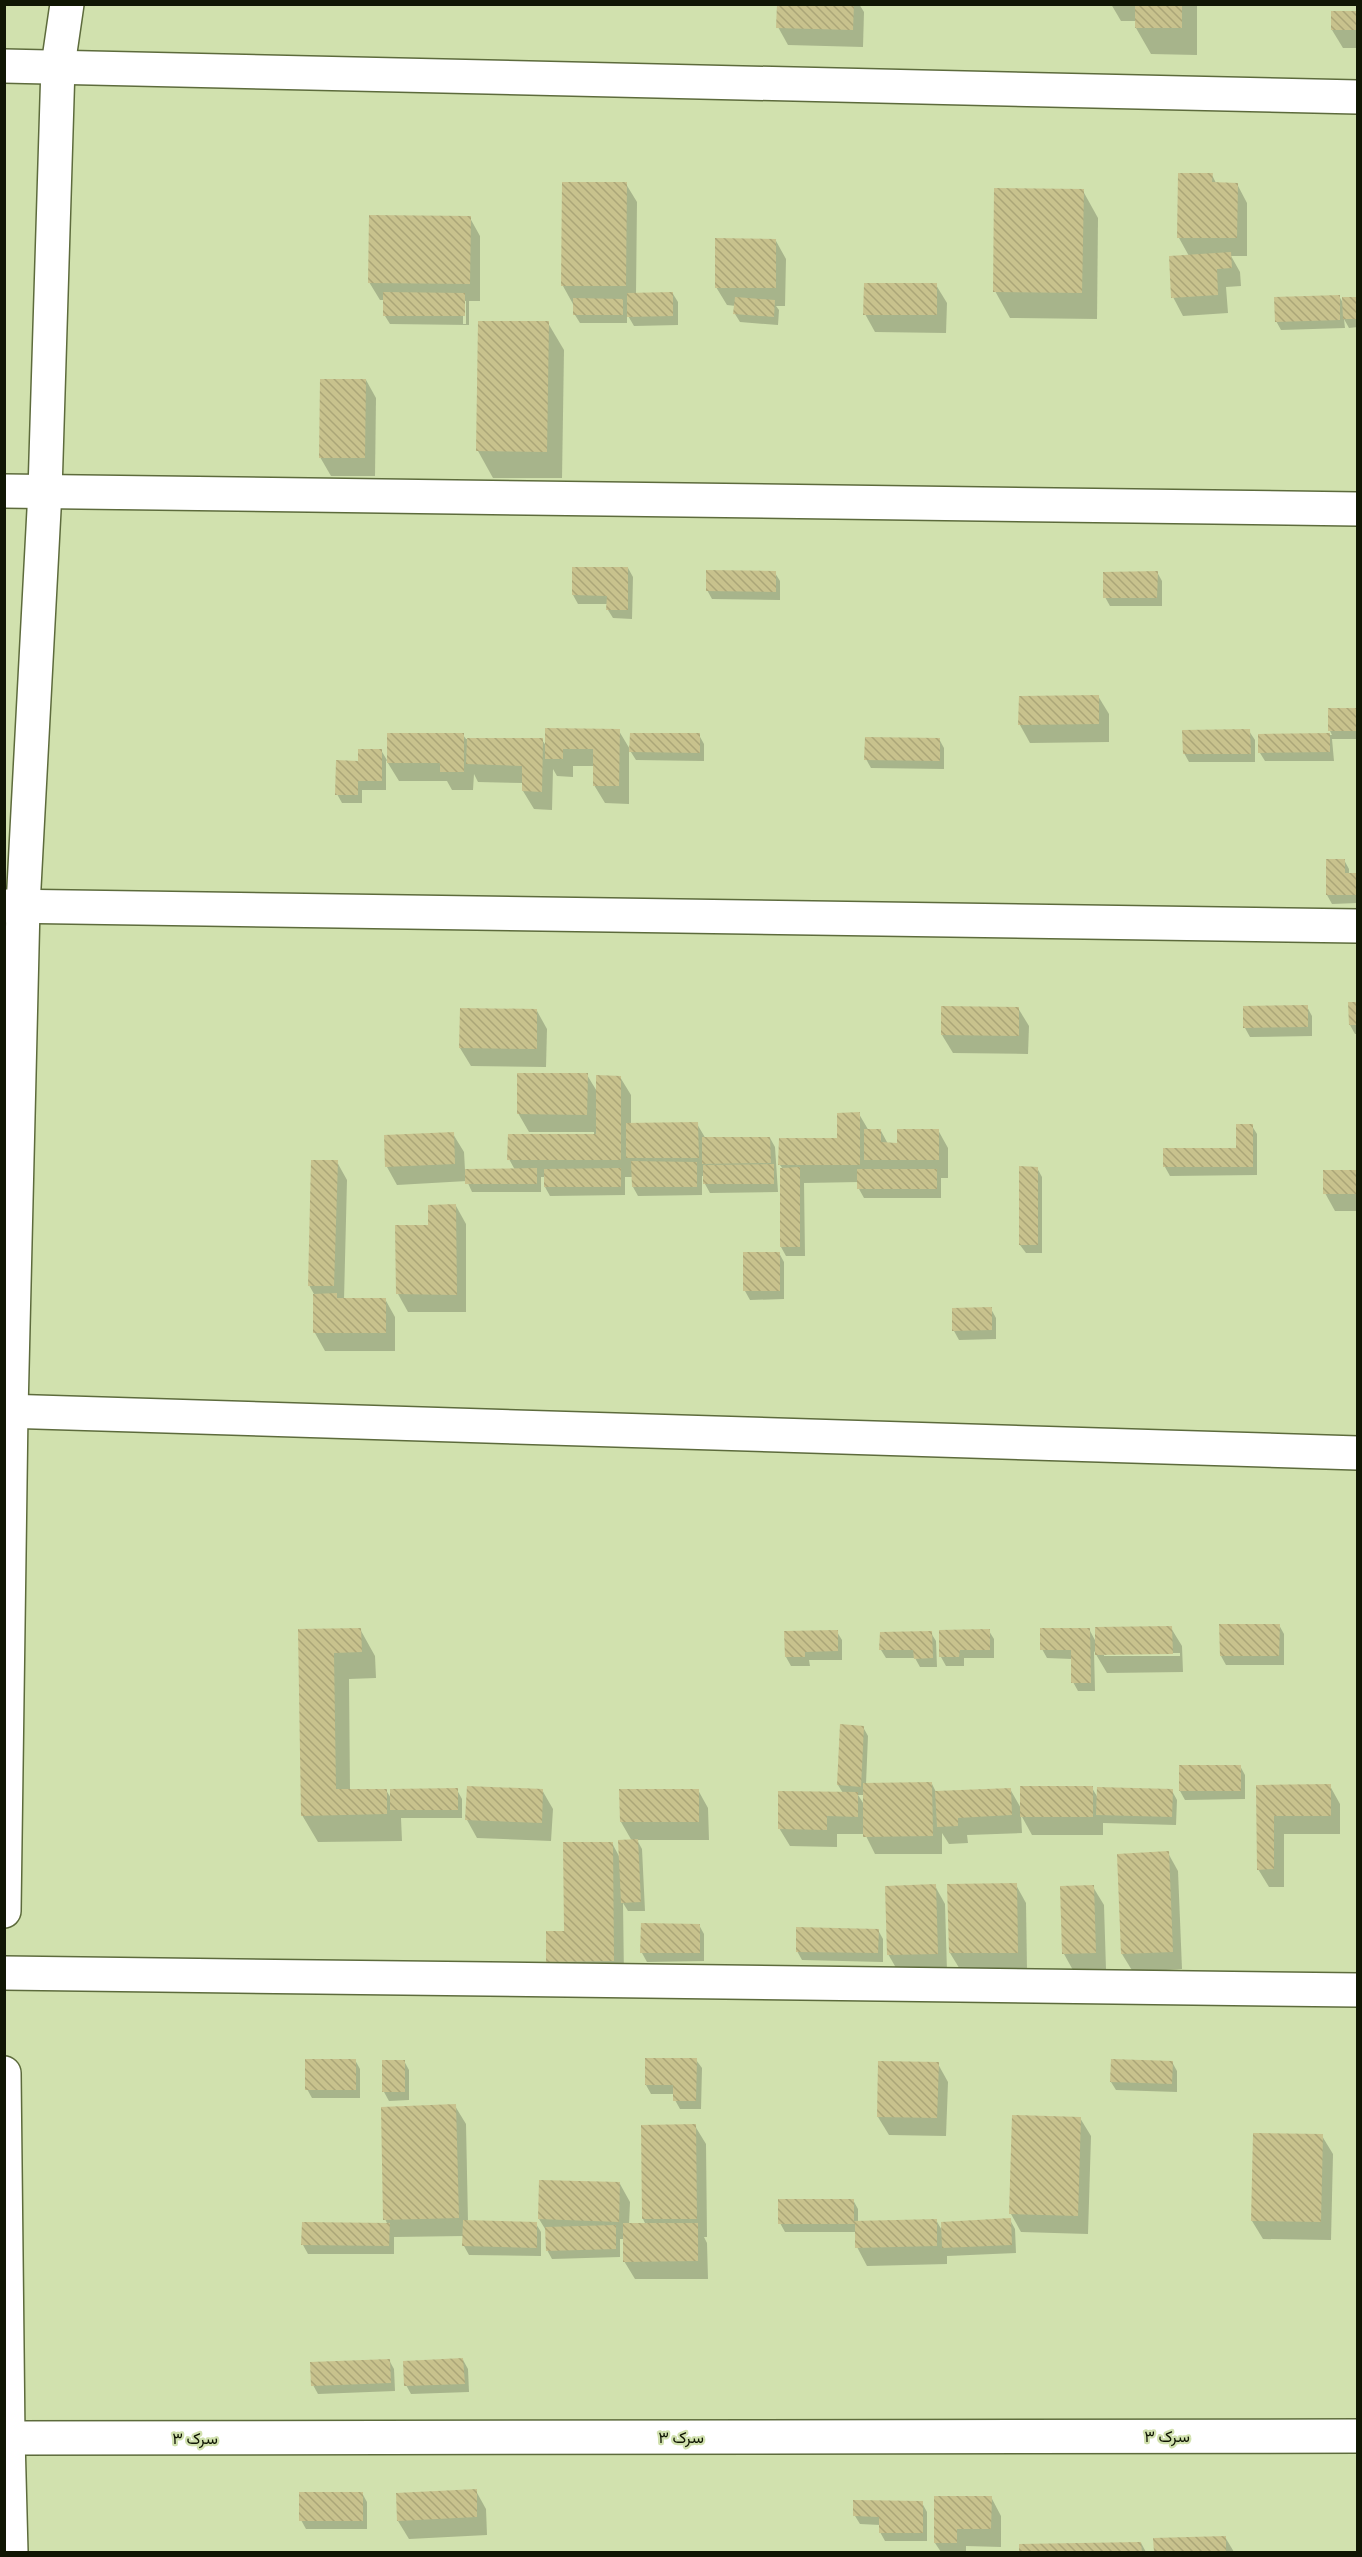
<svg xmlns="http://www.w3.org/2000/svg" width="1362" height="2557" font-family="'IBM Plex Sans',Vazirmatn,sans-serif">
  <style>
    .shadow { fill: #0003; fill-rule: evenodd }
    .building { fill: url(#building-back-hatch) }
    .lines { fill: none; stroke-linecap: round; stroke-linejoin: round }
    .street-casing { stroke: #5d6b3c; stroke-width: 36 }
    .street { stroke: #fff; stroke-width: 33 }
    .labels { text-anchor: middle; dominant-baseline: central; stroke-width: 4.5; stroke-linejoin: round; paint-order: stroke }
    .street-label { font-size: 16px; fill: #101604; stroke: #d1e1ae }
  </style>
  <defs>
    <pattern id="building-back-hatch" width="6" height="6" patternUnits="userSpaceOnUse" patternTransform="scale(1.5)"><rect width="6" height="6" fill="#c8c28d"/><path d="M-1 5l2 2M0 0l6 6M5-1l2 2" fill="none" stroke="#aba678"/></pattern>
  </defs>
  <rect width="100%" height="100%" fill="#d1e1ae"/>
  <!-- shadow -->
  <g class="shadow">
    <polygon points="779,4 859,4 864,12 863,47 788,45 778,27"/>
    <polygon points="1111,4 1197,4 1197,55 1151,54 1136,28 1136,21 1121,21"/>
    <polygon points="1358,12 1358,48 1343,48 1332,30"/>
    <polygon points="1212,175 1216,183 1237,184 1247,203 1247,256 1231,256 1240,272 1241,286 1226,287 1228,313 1183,316 1173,297 1189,256 1179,238"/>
    <polygon points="626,184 637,202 636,294 673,294 678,302 678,325 634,326 627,314 627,323 580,323 575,315 573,304 563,286"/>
    <polygon points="1083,191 1098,218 1097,319 1010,318 995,291"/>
    <path d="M470,218L480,236V301H469V325L390,324L385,316V300H380L369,282ZM463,301H466V324H463Z"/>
    <polygon points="776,241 786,259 785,306 776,306 779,310 778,325 740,322 735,314 736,306 727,305 716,287"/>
    <polygon points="936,285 947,303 946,333 875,332 865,314"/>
    <polygon points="1339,296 1344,305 1358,298 1358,327 1349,328 1344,319 1345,328 1281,330 1276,321"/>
    <polygon points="479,322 548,323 564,350 562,478 493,478 478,451"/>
    <polygon points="366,380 376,398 375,476 331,476 320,457"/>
    <polygon points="628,568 633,577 632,619 613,618 608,610 608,604 578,604 573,595"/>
    <polygon points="1157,572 1162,581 1162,606 1110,606 1105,597"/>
    <polygon points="775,573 780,581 780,600 712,599 707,590"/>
    <polygon points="1098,696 1109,714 1109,742 1030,743 1020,725"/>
    <polygon points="1358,710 1358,739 1332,739 1334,761 1265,761 1260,753 1259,735 1332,735 1330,731"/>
    <polygon points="619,731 631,751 699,735 704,744 704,761 636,760 629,749 629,804 605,803 594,785 594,766 573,766 573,777 557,776 553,769 552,810 534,809 523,791 523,783 478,782 474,774 473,790 452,790 447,781 399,781 386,760 386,790 362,790 362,803 342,803 337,794 360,762 381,750 388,762 463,735 466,739 542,740 547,747"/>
    <polygon points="1249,731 1255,740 1255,762 1189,762 1184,753"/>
    <polygon points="939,739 944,748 944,769 871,768 866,759"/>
    <polygon points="1344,860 1349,869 1349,875 1358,875 1358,903 1332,904 1327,895"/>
    <polygon points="1358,1003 1358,1034 1355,1034 1350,1025"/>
    <polygon points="943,1007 1018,1008 1029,1026 1028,1054 953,1053 942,1035"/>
    <polygon points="1245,1007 1307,1007 1312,1016 1312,1036 1250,1037 1245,1028"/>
    <polygon points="537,1011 547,1029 546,1067 471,1066 460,1048"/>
    <polygon points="587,1075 598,1093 620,1077 631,1095 631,1124 697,1124 706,1139 770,1138 775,1147 778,1192 710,1193 705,1184 705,1176 702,1176 702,1195 638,1196 633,1187 633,1177 625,1177 625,1195 550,1196 545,1187 545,1177 541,1177 541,1192 472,1192 467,1181 397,1185 387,1167 453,1134 464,1152 465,1170 515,1170 509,1159 594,1135 594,1132 529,1132 518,1113"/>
    <polygon points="859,1114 869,1131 881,1131 888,1144 899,1144 938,1130 948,1148 948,1178 941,1178 941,1198 864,1198 859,1189 859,1182 804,1183 805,1256 786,1256 781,1247 783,1169 780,1165 839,1139"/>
    <polygon points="1252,1126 1257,1134 1257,1175 1170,1176 1165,1167 1238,1149"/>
    <polygon points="337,1162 347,1180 344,1300 385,1299 395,1317 395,1351 325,1351 315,1333 314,1294 309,1285"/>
    <polygon points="1037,1168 1042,1177 1042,1253 1026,1253 1020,1245"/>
    <polygon points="1358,1172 1358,1211 1335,1211 1325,1193"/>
    <polygon points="456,1206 466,1224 466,1312 408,1312 398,1294 430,1227"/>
    <polygon points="779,1253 784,1262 784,1299 750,1300 745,1291"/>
    <polygon points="991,1309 996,1318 996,1339 959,1340 954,1331"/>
    <polygon points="1279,1625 1284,1634 1284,1665 1226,1665 1221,1656 1221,1626"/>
    <path d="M1171,1628L1182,1646L1183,1672L1107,1673L1094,1651L1095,1691H1078L1073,1682L1072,1659L1047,1658L1042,1649L1089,1629L1096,1642ZM1104,1653H1180V1656H1104Z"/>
    <polygon points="360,1629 375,1656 376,1678 349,1679 350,1791 386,1790 392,1800 457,1790 462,1799 462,1818 401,1818 402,1841 318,1842 302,1815 300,1630"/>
    <polygon points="989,1631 994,1639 994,1658 964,1658 964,1666 946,1666 941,1657"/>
    <polygon points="837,1632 842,1640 842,1660 809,1660 810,1666 791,1666 786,1657"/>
    <polygon points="931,1633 936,1641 937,1667 920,1667 915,1658 886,1658 881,1650"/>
    <path d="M863,1727L868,1736L866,1784H932L936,1792L1010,1789L1022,1810L1092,1788L1098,1798L1172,1791L1177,1800L1176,1825L1103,1823V1835H1032L1021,1815L1022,1833L967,1835L968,1843L949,1844L942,1833V1854H875L865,1834H837V1847L790,1846L779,1828L843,1793L838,1785ZM858,1795H865V1806Z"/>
    <polygon points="1240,1766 1245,1775 1245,1799 1185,1800 1180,1791"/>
    <polygon points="1258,1786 1330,1786 1340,1804 1340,1834 1284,1834 1284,1887 1269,1887 1258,1869"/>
    <polygon points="468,1787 542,1790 553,1809 551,1841 477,1838 467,1820"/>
    <polygon points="698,1790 708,1808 709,1840 637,1840 642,1849 645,1911 628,1911 623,1903 624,1979 558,1979 548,1961 612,1843 620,1858 632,1841 621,1822"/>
    <polygon points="1168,1853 1178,1871 1182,1969 1133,1972 1122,1954"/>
    <polygon points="1016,1885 1026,1903 1027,1971 961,1971 950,1953 949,1886"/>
    <polygon points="935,1886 945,1904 947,1972 899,1973 888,1954"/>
    <polygon points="1093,1887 1104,1905 1106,1970 1074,1972 1064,1954"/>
    <polygon points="699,1925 704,1934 704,1961 647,1962 642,1953"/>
    <polygon points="878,1930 883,1939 883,1962 802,1960 797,1951"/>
    <polygon points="355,2060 360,2069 360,2098 312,2098 307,2089"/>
    <polygon points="696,2060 702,2068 701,2109 680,2109 675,2100 675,2094 651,2094 646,2085"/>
    <polygon points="404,2061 409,2070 409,2100 389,2101 384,2092"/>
    <polygon points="1172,2062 1177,2071 1177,2092 1116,2090 1111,2082"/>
    <polygon points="938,2064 948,2082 946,2136 889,2135 878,2117"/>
    <polygon points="455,2106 466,2124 468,2222 536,2224 541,2232 541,2256 469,2255 464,2246 464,2236 394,2237 394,2254 308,2254 303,2245 388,2225 385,2219"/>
    <polygon points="1080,2118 1091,2136 1088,2234 1021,2232 1011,2214"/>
    <polygon points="695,2126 706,2144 707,2237 704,2237 707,2243 708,2279 635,2279 624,2261 624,2239 620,2239 620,2257 552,2259 547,2250 547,2232 539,2219 620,2184 630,2202 629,2225 646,2225 643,2219"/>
    <polygon points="1322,2136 1333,2154 1331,2240 1263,2239 1252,2221"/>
    <polygon points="853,2200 858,2209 858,2223 936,2220 943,2232 1010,2220 1015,2229 1016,2253 947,2256 947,2264 867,2266 857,2247 857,2232 785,2232 780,2223"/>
    <polygon points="389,2360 394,2369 395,2391 318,2394 313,2385"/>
    <polygon points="463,2360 468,2369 469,2392 411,2394 406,2385"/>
    <polygon points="476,2491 486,2509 487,2535 409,2539 398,2521"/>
    <polygon points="362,2493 367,2502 367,2529 306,2529 301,2520"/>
    <polygon points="991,2497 1001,2516 1001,2547 966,2546 966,2552 941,2552 935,2543"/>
    <polygon points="922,2503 927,2512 927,2541 885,2541 880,2532 880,2525 860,2524 855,2516"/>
    <polygon points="1225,2537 1234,2552 1155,2552 1155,2540"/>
    <polygon points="1141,2543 1146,2552 1020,2552 1020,2546"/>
  </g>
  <!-- building -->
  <g class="building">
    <polygon points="777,4 854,4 853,30 776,28"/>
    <rect x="1135" y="4" width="47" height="24"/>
    <rect x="1331" y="11" width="27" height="19"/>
    <polygon points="1178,173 1213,173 1212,182 1238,183 1237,238 1177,238"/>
    <polygon points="562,182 627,182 626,286 561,286"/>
    <polygon points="994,188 1084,189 1082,293 993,292"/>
    <polygon points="369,215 471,216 470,284 368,283"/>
    <polygon points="715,238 776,239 776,288 715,288"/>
    <polygon points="1231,252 1232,268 1217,269 1218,295 1171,298 1169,256"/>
    <polygon points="864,283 937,283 937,315 863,315"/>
    <polygon points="383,292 465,293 465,316 383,316"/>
    <polygon points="673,292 673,316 627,317 627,293"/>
    <polygon points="1340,295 1340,320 1275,322 1274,297"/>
    <polygon points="735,297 775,300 774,317 733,314"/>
    <polygon points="1342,297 1358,297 1358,319 1343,319"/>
    <polygon points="573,298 623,299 623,315 573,315"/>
    <polygon points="478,321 549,321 547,452 476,451"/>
    <polygon points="320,379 366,379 365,458 319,458"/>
    <polygon points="572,567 628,567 628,610 606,610 607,596 572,595"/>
    <polygon points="706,570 776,571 776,592 706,591"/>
    <polygon points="1158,571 1157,598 1103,598 1103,572"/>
    <polygon points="1099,695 1099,724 1018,725 1019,696"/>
    <rect x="1328" y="708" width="30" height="23"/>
    <polygon points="545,728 620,729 619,786 593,786 593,749 563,749 563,759 545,759"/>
    <polygon points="1250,729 1251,754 1183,754 1182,730"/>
    <polygon points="387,733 464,733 464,772 440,772 440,763 387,763"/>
    <polygon points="630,733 700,733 700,753 629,752"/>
    <polygon points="1330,733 1330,752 1258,753 1258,734"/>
    <polygon points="865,737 940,738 940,761 864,760"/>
    <polygon points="467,738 543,738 542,792 522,791 522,766 466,764"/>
    <polygon points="358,749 382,749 382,781 358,781 358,795 335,795 336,760 358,761"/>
    <polygon points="1326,859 1345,859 1345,873 1358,873 1358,895 1326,895"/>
    <polygon points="1348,1002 1358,1002 1358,1025 1349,1025"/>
    <polygon points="1308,1005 1308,1027 1243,1028 1243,1006"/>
    <polygon points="941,1006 1019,1007 1019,1036 941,1035"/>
    <polygon points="460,1008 537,1009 537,1049 459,1048"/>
    <polygon points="517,1073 588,1073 587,1115 517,1114"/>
    <polygon points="596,1075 621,1076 621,1160 507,1160 508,1134 596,1134"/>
    <polygon points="860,1112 860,1165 778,1165 779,1138 837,1138 837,1113"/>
    <polygon points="698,1122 699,1158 626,1158 626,1123"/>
    <polygon points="1236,1124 1253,1124 1253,1167 1163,1167 1163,1148 1236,1148"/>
    <polygon points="864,1129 881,1129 881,1142 897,1143 897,1129 939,1129 939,1160 864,1160"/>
    <polygon points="454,1132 455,1164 385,1167 384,1135"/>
    <polygon points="702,1137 770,1137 771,1163 702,1164"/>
    <polygon points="311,1160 338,1160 334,1286 308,1286"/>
    <polygon points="631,1161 697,1162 697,1187 632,1187"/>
    <polygon points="774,1164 774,1184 703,1184 703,1165"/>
    <polygon points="1019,1166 1038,1167 1038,1245 1019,1245"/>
    <polygon points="800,1167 800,1247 780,1247 780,1168"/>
    <polygon points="537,1168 537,1184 465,1184 465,1169"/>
    <polygon points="621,1168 621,1187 544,1187 544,1169"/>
    <rect x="857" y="1169" width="80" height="20"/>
    <rect x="1323" y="1170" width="35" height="24"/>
    <polygon points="456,1204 457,1295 396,1294 395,1225 428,1225 428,1205"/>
    <rect x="743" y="1252" width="37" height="39"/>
    <polygon points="337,1293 337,1298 386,1298 386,1333 313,1333 313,1294"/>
    <polygon points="992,1307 992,1330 952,1331 952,1308"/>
    <polygon points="1219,1624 1280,1624 1279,1656 1220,1656"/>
    <polygon points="1172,1626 1173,1654 1095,1655 1095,1627"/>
    <polygon points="361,1628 362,1652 334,1653 336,1789 387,1789 387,1814 301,1816 298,1629"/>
    <polygon points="1040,1628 1090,1628 1091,1683 1071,1683 1071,1650 1040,1650"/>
    <polygon points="990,1629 990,1650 960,1650 959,1657 939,1657 939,1630"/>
    <polygon points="838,1630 838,1651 805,1652 805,1657 785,1657 784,1631"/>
    <polygon points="932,1631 933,1658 914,1659 913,1650 879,1650 880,1632"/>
    <polygon points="840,1724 864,1726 861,1787 837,1785"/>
    <rect x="1179" y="1765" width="62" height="26"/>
    <polygon points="932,1782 933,1836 863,1837 863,1783"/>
    <polygon points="1331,1784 1331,1816 1274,1816 1274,1869 1257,1870 1256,1785"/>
    <polygon points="467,1786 543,1789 542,1823 465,1820"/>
    <rect x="1020" y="1786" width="73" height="31"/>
    <polygon points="1097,1787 1173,1789 1172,1817 1096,1815"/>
    <polygon points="458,1788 458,1810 390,1810 390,1789"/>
    <polygon points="1011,1788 1012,1815 958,1818 958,1826 937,1827 935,1791"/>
    <polygon points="619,1789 699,1789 699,1822 620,1822"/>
    <polygon points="778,1791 858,1792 858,1817 827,1816 827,1830 778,1829"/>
    <polygon points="638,1839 641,1902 621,1903 618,1840"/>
    <polygon points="563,1842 613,1842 614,1961 546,1962 546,1931 564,1931"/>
    <polygon points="1169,1851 1173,1952 1121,1954 1117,1854"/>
    <polygon points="1017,1883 1018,1953 949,1953 947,1884"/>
    <polygon points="936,1884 938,1954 887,1955 885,1886"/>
    <polygon points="1094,1885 1096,1953 1062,1954 1060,1886"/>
    <polygon points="641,1923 700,1924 700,1953 640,1953"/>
    <polygon points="796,1927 879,1929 878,1953 796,1952"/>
    <polygon points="645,2058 697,2058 696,2101 673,2101 673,2085 645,2085"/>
    <rect x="305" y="2059" width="51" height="31"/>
    <polygon points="1111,2059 1173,2061 1172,2084 1110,2082"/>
    <rect x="382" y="2060" width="23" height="32"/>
    <polygon points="878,2061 939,2062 937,2118 877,2117"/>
    <polygon points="456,2104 459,2218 383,2220 381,2107"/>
    <polygon points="1012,2115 1081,2117 1078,2216 1009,2214"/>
    <polygon points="696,2124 697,2219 642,2219 641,2125"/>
    <polygon points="1253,2133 1323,2134 1321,2222 1251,2221"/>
    <polygon points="539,2180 620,2182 619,2222 538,2219"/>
    <polygon points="778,2199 854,2199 854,2221 937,2219 937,2246 855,2248 855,2224 778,2224"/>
    <polygon points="1011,2218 1012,2245 942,2248 941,2222"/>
    <polygon points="463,2220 537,2222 537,2248 462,2246"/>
    <polygon points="302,2222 390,2223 389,2246 301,2245"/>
    <polygon points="623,2223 698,2223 698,2261 623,2262"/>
    <polygon points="616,2225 616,2249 546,2251 545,2227"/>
    <polygon points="463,2358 465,2384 404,2386 403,2361"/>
    <polygon points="390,2359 391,2383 311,2386 310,2362"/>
    <polygon points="477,2489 477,2517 397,2521 396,2493"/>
    <rect x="299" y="2492" width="64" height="29"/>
    <polygon points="934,2496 992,2496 991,2529 957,2529 957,2543 934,2543"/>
    <polygon points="853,2500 923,2501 923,2533 879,2533 879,2517 853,2516"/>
    <polygon points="1226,2536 1226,2552 1154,2552 1153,2538"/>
    <polygon points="1141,2542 1142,2552 1019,2552 1019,2544"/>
  </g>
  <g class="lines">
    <!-- street casing -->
    <g class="street-casing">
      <g id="street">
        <polyline points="4,66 1358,97"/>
        <polyline points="4,491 1358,509"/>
        <polyline points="4,906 1358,926"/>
        <polyline points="4,1411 1358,1453"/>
        <polyline points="4,1911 11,1411 23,906 45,491 58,66 67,4"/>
        <polyline points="4,1973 1358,1990"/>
        <polyline points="4,2073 8,2438 11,2552"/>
        <polyline points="4,2438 1358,2436"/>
      </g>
    </g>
    <!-- street -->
    <use href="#street" class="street"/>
  </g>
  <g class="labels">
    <!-- street labels -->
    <g class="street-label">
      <text x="1167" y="2436">سرک ۳</text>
      <text x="681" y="2437">سرک ۳</text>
      <text x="195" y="2438">سرک ۳</text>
    </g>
  </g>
  <!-- border -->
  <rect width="1362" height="2557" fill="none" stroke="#101604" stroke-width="12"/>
</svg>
